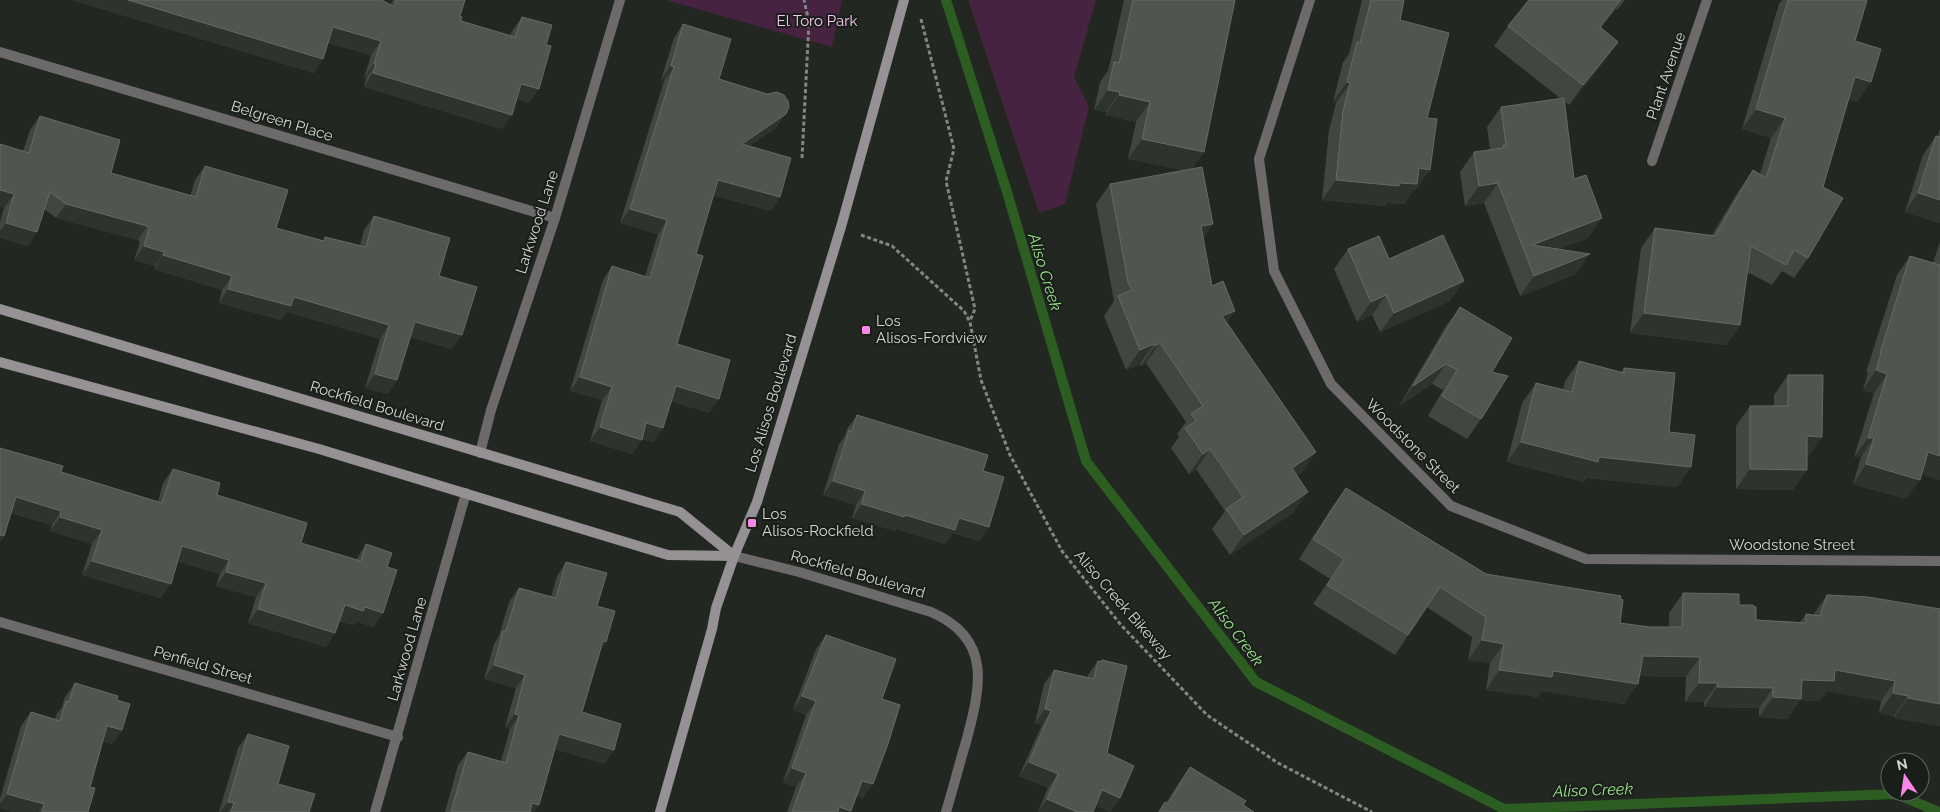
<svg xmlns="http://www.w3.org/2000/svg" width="1940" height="812" font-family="Raleway,sans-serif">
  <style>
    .green { fill: #462340 }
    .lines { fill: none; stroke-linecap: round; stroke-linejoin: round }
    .stream { stroke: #2b5e20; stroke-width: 10 }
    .path { stroke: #838782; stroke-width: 3; stroke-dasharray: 4 2.5; stroke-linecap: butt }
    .minor { stroke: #6d6a6c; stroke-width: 10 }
    .tertiary { stroke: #6d6a6c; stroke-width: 10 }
    .secondary { stroke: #969194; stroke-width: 10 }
    .wall { fill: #414640 }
    .shaded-wall { fill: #2e332d }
    .building { fill: #515550; stroke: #656a64 }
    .poi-dot { fill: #fa87e7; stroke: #191e19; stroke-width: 2 }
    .labels { text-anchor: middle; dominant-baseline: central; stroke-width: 4; stroke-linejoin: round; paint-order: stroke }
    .park-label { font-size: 15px; fill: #fac4ef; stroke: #191e19 }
    .street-label { font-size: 15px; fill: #d3d6d2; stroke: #191e19 }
    .poi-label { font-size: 15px; fill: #d3d6d2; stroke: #191e19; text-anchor: start }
    .water-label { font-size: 16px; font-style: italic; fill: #9ae28a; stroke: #191e19 }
  </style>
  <rect width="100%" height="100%" fill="#232722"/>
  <!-- green -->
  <g class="green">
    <polygon points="666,0 842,0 832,47"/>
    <polygon points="968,0 1096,0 1074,77 1089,107 1065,204 1039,213"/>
  </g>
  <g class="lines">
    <!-- stream -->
    <polyline class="stream" points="946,0 1007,192 1086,461 1256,682 1504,809 1896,794 1939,812"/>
    <!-- path -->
    <g class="path">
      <polyline points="921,19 954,149 946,181 975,309 970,321"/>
      <polyline points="802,158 809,22 804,0"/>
      <polyline points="861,235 892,246 964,311 970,322 981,380 1010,455 1062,551 1121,625 1207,715 1278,763 1372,812"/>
    </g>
    <!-- minor -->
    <g class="minor">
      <polyline points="1310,0 1259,159 1274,271 1331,384 1451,506 1586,559 1940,561"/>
      <polyline points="0,52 555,218"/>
      <polyline points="1652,161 1707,0"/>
      <polyline points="480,453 491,410 555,218 620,0"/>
      <polyline points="0,622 398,737"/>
      <polyline points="375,812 466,493"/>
    </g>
    <!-- tertiary -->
    <path class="tertiary" d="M734,556L799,572L931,612C994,639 980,689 966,742C959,765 953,789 946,812"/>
    <!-- secondary -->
    <g class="secondary">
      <polyline points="0,309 680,512 734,556"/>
      <polyline points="0,362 319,449 668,555 734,556"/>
      <polyline points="660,812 712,629 716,608 734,556 757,502 841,227 904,0"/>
    </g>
  </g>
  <!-- wall -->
  <g class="wall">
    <polygon points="72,0 382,0 390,5 393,0 465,0 460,16 461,21 510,36 512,31 522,17 529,103 517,99 502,129 364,87 366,78 364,78 371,55 328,43 314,73"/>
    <polygon points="1124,0 1235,0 1192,169 1203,238 1212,286 1235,311 1227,322 1316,452 1302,472 1297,475 1294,512 1230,555 1212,529 1225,511 1196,469 1189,474 1171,448 1179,437 1177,434 1186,422 1146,363 1141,366 1140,364 1126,370 1104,316 1114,301 1096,204 1110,184 1183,170 1128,159 1136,122 1105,115 1106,112 1094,110 1100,82 1108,71"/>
    <polygon points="1362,0 1404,0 1400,20 1427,118 1416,190 1414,189 1404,204 1387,203 1385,206 1322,200 1329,130 1336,103 1333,102 1343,62 1349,54"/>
    <polygon points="1529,0 1625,0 1617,10 1616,9 1601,28 1618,42 1604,62 1569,105 1564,101 1574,179 1588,238 1559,249 1576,274 1520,296 1484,203 1465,206 1460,172 1474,152 1490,150 1487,127 1501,107 1561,99 1494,46 1508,26"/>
    <polygon points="1782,0 1867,0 1855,41 1871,82 1857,102 1849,99 1823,187 1808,258 1794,278 1782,271 1772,285 1747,272 1740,325 1726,345 1630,333 1641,248 1655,228 1712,235 1739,190 1753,170 1760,174 1771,138 1742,129 1779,4"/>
    <polygon points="683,24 719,79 776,128 749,146 780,197 770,211 713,195 696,254 677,344 709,413 671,401 663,428 653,442 642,439 632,454 590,441 602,400 570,391 603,280 612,266 645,276 658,234 620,223 664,81 661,80 674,38"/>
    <polygon points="40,116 111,173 190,196 195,180 205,166 276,228 323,241 325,237 360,246 364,230 374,216 439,276 452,349 410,337 388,394 365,388 380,339 287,312 281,320 219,303 222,290 154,269 155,266 134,260 140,242 138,240 56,218 44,209 28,246 0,238 0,222 4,208 30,130"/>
    <polygon points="1940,129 1940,223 1905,212 1923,155 1936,136 1938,136"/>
    <polygon points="1940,242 1940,480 1921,474 1906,499 1853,484 1861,457 1854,457 1874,393 1863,390 1868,373 1866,372 1897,275 1910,256 1933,263"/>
    <polygon points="1348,249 1389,259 1450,301 1380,332 1372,315 1357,322 1334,269"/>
    <polygon points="1460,307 1492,372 1481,419 1467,439 1428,416 1443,390 1432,384 1399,406 1446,326"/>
    <polygon points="1579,361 1621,372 1624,368 1669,432 1691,467 1677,487 1587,478 1584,482 1507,462 1522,403 1536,383 1563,389 1565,381"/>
    <polygon points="1788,375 1808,457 1807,457 1793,490 1736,489 1736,426 1750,406 1774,406 1774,395"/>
    <polygon points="857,415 983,471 980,541 953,533 945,544 896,529 895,531 852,518 856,505 823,495 839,444 845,436 847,429"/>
    <polygon points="0,448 61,472 158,502 163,483 173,469 301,543 356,560 366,544 387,567 383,613 373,627 356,621 354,625 339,621 335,633 326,647 248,623 256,597 216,586 220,574 177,561 161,598 82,575 92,544 50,531 52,525 11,513 4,536 0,542"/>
    <polygon points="1346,488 1486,574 1620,623 1649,627 1669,627 1669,613 1683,593 1739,605 1756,620 1800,622 1806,614 1813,615 1827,595 1940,609 1940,726 1894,718 1894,716 1879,713 1881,701 1827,691 1820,701 1800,700 1787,719 1759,717 1759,708 1704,707 1704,702 1685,702 1686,677 1639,676 1624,704 1542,691 1538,697 1486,690 1490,663 1468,660 1472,637 1427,607 1395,655 1313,604 1330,579 1299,559 1332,507"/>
    <polygon points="566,562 597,606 606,642 600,651 582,712 614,750 604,764 555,749 539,805 534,812 445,812 458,765 468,752 501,761 510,729 505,727 516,688 484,679 494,644 499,636 509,602 519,588 551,597 557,576"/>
    <polygon points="826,635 882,699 863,798 856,796 850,812 787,812 796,787 783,782 806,715 793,710 816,649"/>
    <polygon points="1102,660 1107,753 1120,798 1110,812 1095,805 1093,812 1038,812 1048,788 1019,776 1042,725 1035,723 1044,684 1054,670 1088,677 1088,675 1098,661 1101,662"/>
    <polygon points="75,683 117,700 122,730 112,744 103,741 90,787 88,812 13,812 0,808 0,799 21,726 31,712 55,719 56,715 62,707 65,697"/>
    <polygon points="248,734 278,784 309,812 219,812 238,748"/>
    <polygon points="1190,767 1243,805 1254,812 1158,812 1165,802 1166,803 1180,781"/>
  </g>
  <!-- shaded-wall -->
  <g class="shaded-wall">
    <polygon points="72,0 128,0 323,59 314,73"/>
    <polygon points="1621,0 1622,0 1616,9 1586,47 1600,27"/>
    <polygon points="333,27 381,41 371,55 323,41"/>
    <polygon points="1618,42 1604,62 1569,105 1583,85"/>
    <polygon points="374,64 376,64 366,78 364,78"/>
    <polygon points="671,66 674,67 664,81 661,80"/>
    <polygon points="373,73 512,115 502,129 364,87"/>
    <polygon points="1855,77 1871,82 1857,102 1841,97"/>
    <polygon points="1347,82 1350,83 1336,103 1333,102"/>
    <polygon points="521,84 539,89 529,103 512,98"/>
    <polygon points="1108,90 1120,92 1106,112 1094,110"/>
    <polygon points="1119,95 1150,102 1136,122 1105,115"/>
    <polygon points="1756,109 1785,118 1771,138 1742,129"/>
    <polygon points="786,114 776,128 732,158 742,144"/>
    <polygon points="1142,139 1204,152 1190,172 1128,159"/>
    <polygon points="1419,168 1430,170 1416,190 1414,189 1404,204 1387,203 1385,206 1322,200 1336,180"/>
    <polygon points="718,180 780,197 770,211 708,194"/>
    <polygon points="1498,183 1484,203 1465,206 1479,186"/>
    <polygon points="0,190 14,194 4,208 0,207"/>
    <polygon points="1918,193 1940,200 1940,223 1905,212"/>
    <polygon points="66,204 147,226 138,240 56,218"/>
    <polygon points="630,209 667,220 658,234 620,223"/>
    <polygon points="1602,218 1588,238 1528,261 1532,245"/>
    <polygon points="6,223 37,232 28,246 0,238 0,231"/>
    <polygon points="1213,224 1199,244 1201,226"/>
    <polygon points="144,246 164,252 155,266 134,260"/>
    <polygon points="1590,254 1576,274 1520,296 1534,276"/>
    <polygon points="163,255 232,276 222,290 154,269"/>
    <polygon points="1464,281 1450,301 1380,332 1394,313"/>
    <polygon points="228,289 294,297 389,325 380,339 287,312 281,320 219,303"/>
    <polygon points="1386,295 1372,315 1357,322 1371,302"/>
    <polygon points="1235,311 1221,331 1222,316"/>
    <polygon points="1644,313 1740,325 1726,345 1630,333"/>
    <polygon points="415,322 462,335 452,349 405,336"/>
    <polygon points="1160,343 1146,363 1141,366 1155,346"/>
    <polygon points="1154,344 1140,364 1126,370 1140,350"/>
    <polygon points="1446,364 1432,384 1399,406 1413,386"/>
    <polygon points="1876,370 1887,374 1874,393 1863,390"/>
    <polygon points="375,374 397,380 388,394 365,388"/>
    <polygon points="580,377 612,387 602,400 570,391"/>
    <polygon points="676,386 719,399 709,413 666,400"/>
    <polygon points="646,423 663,428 653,442 637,437"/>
    <polygon points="600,427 642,440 632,454 590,441"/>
    <polygon points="1807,436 1822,437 1808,457 1793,456"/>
    <polygon points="1868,438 1874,438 1861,457 1854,457"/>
    <polygon points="1521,442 1599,457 1691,467 1677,487 1587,478 1584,482 1507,462"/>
    <polygon points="1210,449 1196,469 1189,474 1203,454"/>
    <polygon points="1316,452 1302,472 1278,488 1292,468"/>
    <polygon points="1928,452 1940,456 1940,480 1914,472"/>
    <polygon points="1866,464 1920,480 1906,499 1853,484"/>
    <polygon points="1750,469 1807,470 1793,490 1736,489"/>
    <polygon points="833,481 865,491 856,505 823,495"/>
    <polygon points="1308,492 1294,512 1230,555 1244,535"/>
    <polygon points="16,497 61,511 52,525 6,511"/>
    <polygon points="862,504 905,515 959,518 989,527 980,541 953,533 945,544 896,529 895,531 852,518"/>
    <polygon points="60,517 102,530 92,544 50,531"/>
    <polygon points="0,535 4,536 0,542"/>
    <polygon points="182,546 229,560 220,574 172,560"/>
    <polygon points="92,561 171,584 161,598 82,575"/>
    <polygon points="226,572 266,583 256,597 216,586"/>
    <polygon points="345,605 365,607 383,613 373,627 356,621 354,625 335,619"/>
    <polygon points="258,609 335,633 326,647 248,623"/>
    <polygon points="1482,640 1504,644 1490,663 1468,660"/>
    <polygon points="603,641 606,642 597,655"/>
    <polygon points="1643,656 1700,657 1686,677 1629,676"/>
    <polygon points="494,665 525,675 516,688 484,679"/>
    <polygon points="1499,670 1553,671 1638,684 1624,704 1542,691 1538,697 1486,690"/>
    <polygon points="1835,670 1895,681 1881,701 1827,691 1820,701 1800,700 1787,719 1759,717 1773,697 1802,680"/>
    <polygon points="1699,683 1718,683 1704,702 1685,702"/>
    <polygon points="1717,687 1773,688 1759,708 1704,707"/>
    <polygon points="1893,693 1908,696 1894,716 1879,713"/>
    <polygon points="802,696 816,701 806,715 793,710"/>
    <polygon points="1908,698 1940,704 1940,726 1894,718"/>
    <polygon points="1045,709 1051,711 1042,725 1035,723"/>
    <polygon points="515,714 519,715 510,729 505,727"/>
    <polygon points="107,726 122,730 112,744 98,740"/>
    <polygon points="559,734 614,750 604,764 550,748"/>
    <polygon points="1029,762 1058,774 1048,788 1019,776"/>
    <polygon points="792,768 806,773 796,787 783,782"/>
    <polygon points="862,781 873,784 863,798 852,795"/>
    <polygon points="1102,790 1120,798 1110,812 1092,804"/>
    <polygon points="7,794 44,804 39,812 13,812 0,808 0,804"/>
    <polygon points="1047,799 1077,812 1038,812"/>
    <polygon points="228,802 234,803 228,812 220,812"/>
    <polygon points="532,803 539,805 534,812 526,812"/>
    <polygon points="839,807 851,811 850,812 836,812"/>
  </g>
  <!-- building -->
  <g class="building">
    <polygon points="128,0 382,0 394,7 396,0 465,0 460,16 462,17 461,21 515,37 522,17 552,25 546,45 551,46 539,89 521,84 512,115 373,73 376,64 374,64 381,41 333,27 323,59"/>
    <polygon points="1133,0 1235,0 1204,152 1142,139 1150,102 1119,95 1120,92 1108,90 1114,62 1119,63"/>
    <polygon points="1371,0 1404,0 1400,20 1449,33 1427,118 1437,119 1430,170 1419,168 1417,184 1399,183 1399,186 1336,180 1343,111 1350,83 1347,82 1357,42 1360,43"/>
    <polygon points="1529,0 1621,0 1600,27 1618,42 1583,85 1508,26"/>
    <polygon points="1788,0 1867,0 1855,41 1881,49 1871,82 1855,77 1823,187 1843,198 1808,258 1794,250 1786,265 1751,246 1740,325 1644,313 1655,228 1715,236 1753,170 1766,178 1785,118 1756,109"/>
    <polygon points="683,24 731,39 719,79 767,94 777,92 784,95 788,101 789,107 786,114 742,144 791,158 780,197 718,180 696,254 703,256 677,344 730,360 719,399 676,386 663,428 646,423 642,440 600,427 612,387 580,377 612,266 650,278 667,220 630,209 674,67 671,66"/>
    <polygon points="1564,98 1574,179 1586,175 1602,218 1532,245 1590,254 1534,276 1498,183 1479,186 1474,152 1503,148 1503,145 1506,145 1501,107"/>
    <polygon points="40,116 120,140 111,173 196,197 205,166 288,190 276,228 324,241 325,237 366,247 374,216 450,238 439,276 477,287 462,335 415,322 397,380 375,374 389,325 294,297 291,306 228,289 232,276 163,255 164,252 144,246 149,228 147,226 66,204 50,192 37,232 6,223 14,194 0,190 0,144 29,153"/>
    <polygon points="1936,136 1940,137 1940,200 1918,193"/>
    <polygon points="1202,167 1213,224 1201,226 1212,286 1223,281 1235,311 1222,316 1316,452 1292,468 1308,492 1244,535 1226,509 1243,497 1210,449 1203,454 1185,428 1196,421 1191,414 1203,406 1160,343 1155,346 1154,344 1140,350 1118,296 1132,290 1128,282 1110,184"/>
    <polygon points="1443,235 1464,281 1394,313 1386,295 1371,302 1348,249 1379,236 1389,259"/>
    <polygon points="1910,256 1940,265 1940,456 1928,452 1920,480 1866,464 1874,438 1868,438 1887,374 1876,370 1881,354 1880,353"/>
    <polygon points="1460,307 1512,338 1492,372 1508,376 1481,419 1442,396 1457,370 1446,364 1413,386"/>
    <polygon points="1579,361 1624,373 1624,368 1675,373 1669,432 1695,435 1691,467 1599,457 1598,462 1521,442 1536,383 1572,392"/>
    <polygon points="1788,375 1823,375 1822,437 1807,436 1807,470 1750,469 1750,406 1788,406"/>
    <polygon points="857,415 988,455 983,471 1004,477 989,527 959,518 955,530 905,515 904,517 862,504 865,491 833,481 849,430 852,431"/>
    <polygon points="0,448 63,466 61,472 162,503 173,469 220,483 217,495 307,523 301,543 361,561 366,544 392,553 387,567 397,570 383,613 365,607 363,611 345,605 335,633 258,609 266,583 226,572 229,560 182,546 171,584 92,561 102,530 60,517 61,511 16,497 4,536 0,535"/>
    <polygon points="1346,488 1486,574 1621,596 1620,599 1623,600 1620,623 1649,627 1682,627 1683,593 1739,594 1739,605 1753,605 1753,606 1756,607 1756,620 1806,623 1806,614 1820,616 1827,595 1868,597 1940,609 1940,704 1908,698 1908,696 1893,693 1895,681 1835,670 1834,681 1802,680 1801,699 1773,697 1773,688 1717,687 1718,683 1699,683 1700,657 1643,656 1638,684 1553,671 1552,677 1499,670 1504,644 1482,640 1486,617 1440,587 1408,635 1327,585 1344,559 1313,539"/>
    <polygon points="566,562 607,573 597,606 615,611 606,642 603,641 582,712 621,724 614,750 559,734 539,805 532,803 530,812 451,812 468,752 506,763 519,715 515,714 525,675 494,665 503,631 506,631 519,588 556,598"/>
    <polygon points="826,635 896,659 882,699 900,705 888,744 873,784 862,781 851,811 839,807 838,812 792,812 806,773 792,768 816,701 802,696"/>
    <polygon points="1102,660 1127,666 1107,753 1134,766 1120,798 1102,790 1093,812 1077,812 1047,799 1058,774 1029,762 1051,711 1045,709 1054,670 1094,679 1098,661 1101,662"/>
    <polygon points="75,683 118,696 117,700 130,704 122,730 107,726 90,787 95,788 88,812 42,812 44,804 7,794 31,712 60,721 66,701 69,702"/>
    <polygon points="248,734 289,746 278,784 315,794 309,812 231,812 234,803 228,802"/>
    <polygon points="1190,767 1246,801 1243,805 1254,812 1159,812 1165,802 1168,804"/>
  </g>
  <!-- markers -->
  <g class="poi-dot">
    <rect x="861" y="325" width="10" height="10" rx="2.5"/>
    <rect x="747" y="518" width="10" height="10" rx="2.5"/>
  </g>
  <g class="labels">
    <!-- park labels -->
    <g class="park-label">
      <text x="817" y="21">El Toro Park</text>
    </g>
    <!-- street labels -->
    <g class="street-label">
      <text transform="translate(1666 76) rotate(-71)">Plant Avenue</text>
      <text transform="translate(282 121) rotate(17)">Belgreen Place</text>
      <text transform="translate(537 222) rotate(-72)">Larkwood Lane</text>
      <text transform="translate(771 403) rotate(-73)">Los Alisos Boulevard</text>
      <text transform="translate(377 406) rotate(17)">Rockfield Boulevard</text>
      <text transform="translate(1413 446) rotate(45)">Woodstone Street</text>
      <text x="1792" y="545">Woodstone Street</text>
      <text transform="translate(858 574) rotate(16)">Rockfield Boulevard</text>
      <text transform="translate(1123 605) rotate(49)">Aliso Creek Bikeway</text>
      <text transform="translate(407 649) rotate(-74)">Larkwood Lane</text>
      <text transform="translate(203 665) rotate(16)">Penfield Street</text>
    </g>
    <!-- poi labels -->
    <g class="poi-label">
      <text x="876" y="321">Los<tspan x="876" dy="17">Alisos-Fordview</tspan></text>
      <text x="762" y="514">Los<tspan x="762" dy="17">Alisos-Rockfield</tspan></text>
    </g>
    <!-- water labels -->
    <g class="water-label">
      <text transform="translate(1045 272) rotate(73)">Aliso Creek</text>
      <text transform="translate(1236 632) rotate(53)">Aliso Creek</text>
      <text transform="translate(1593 790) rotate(-2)">Aliso Creek</text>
    </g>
  </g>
  <!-- north arrow -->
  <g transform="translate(1905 777) rotate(347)"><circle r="24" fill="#191e19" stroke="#636863"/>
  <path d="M0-4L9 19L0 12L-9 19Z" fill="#fa87e7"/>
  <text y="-8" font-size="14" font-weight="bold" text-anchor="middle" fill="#d3d6d2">N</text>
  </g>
</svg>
